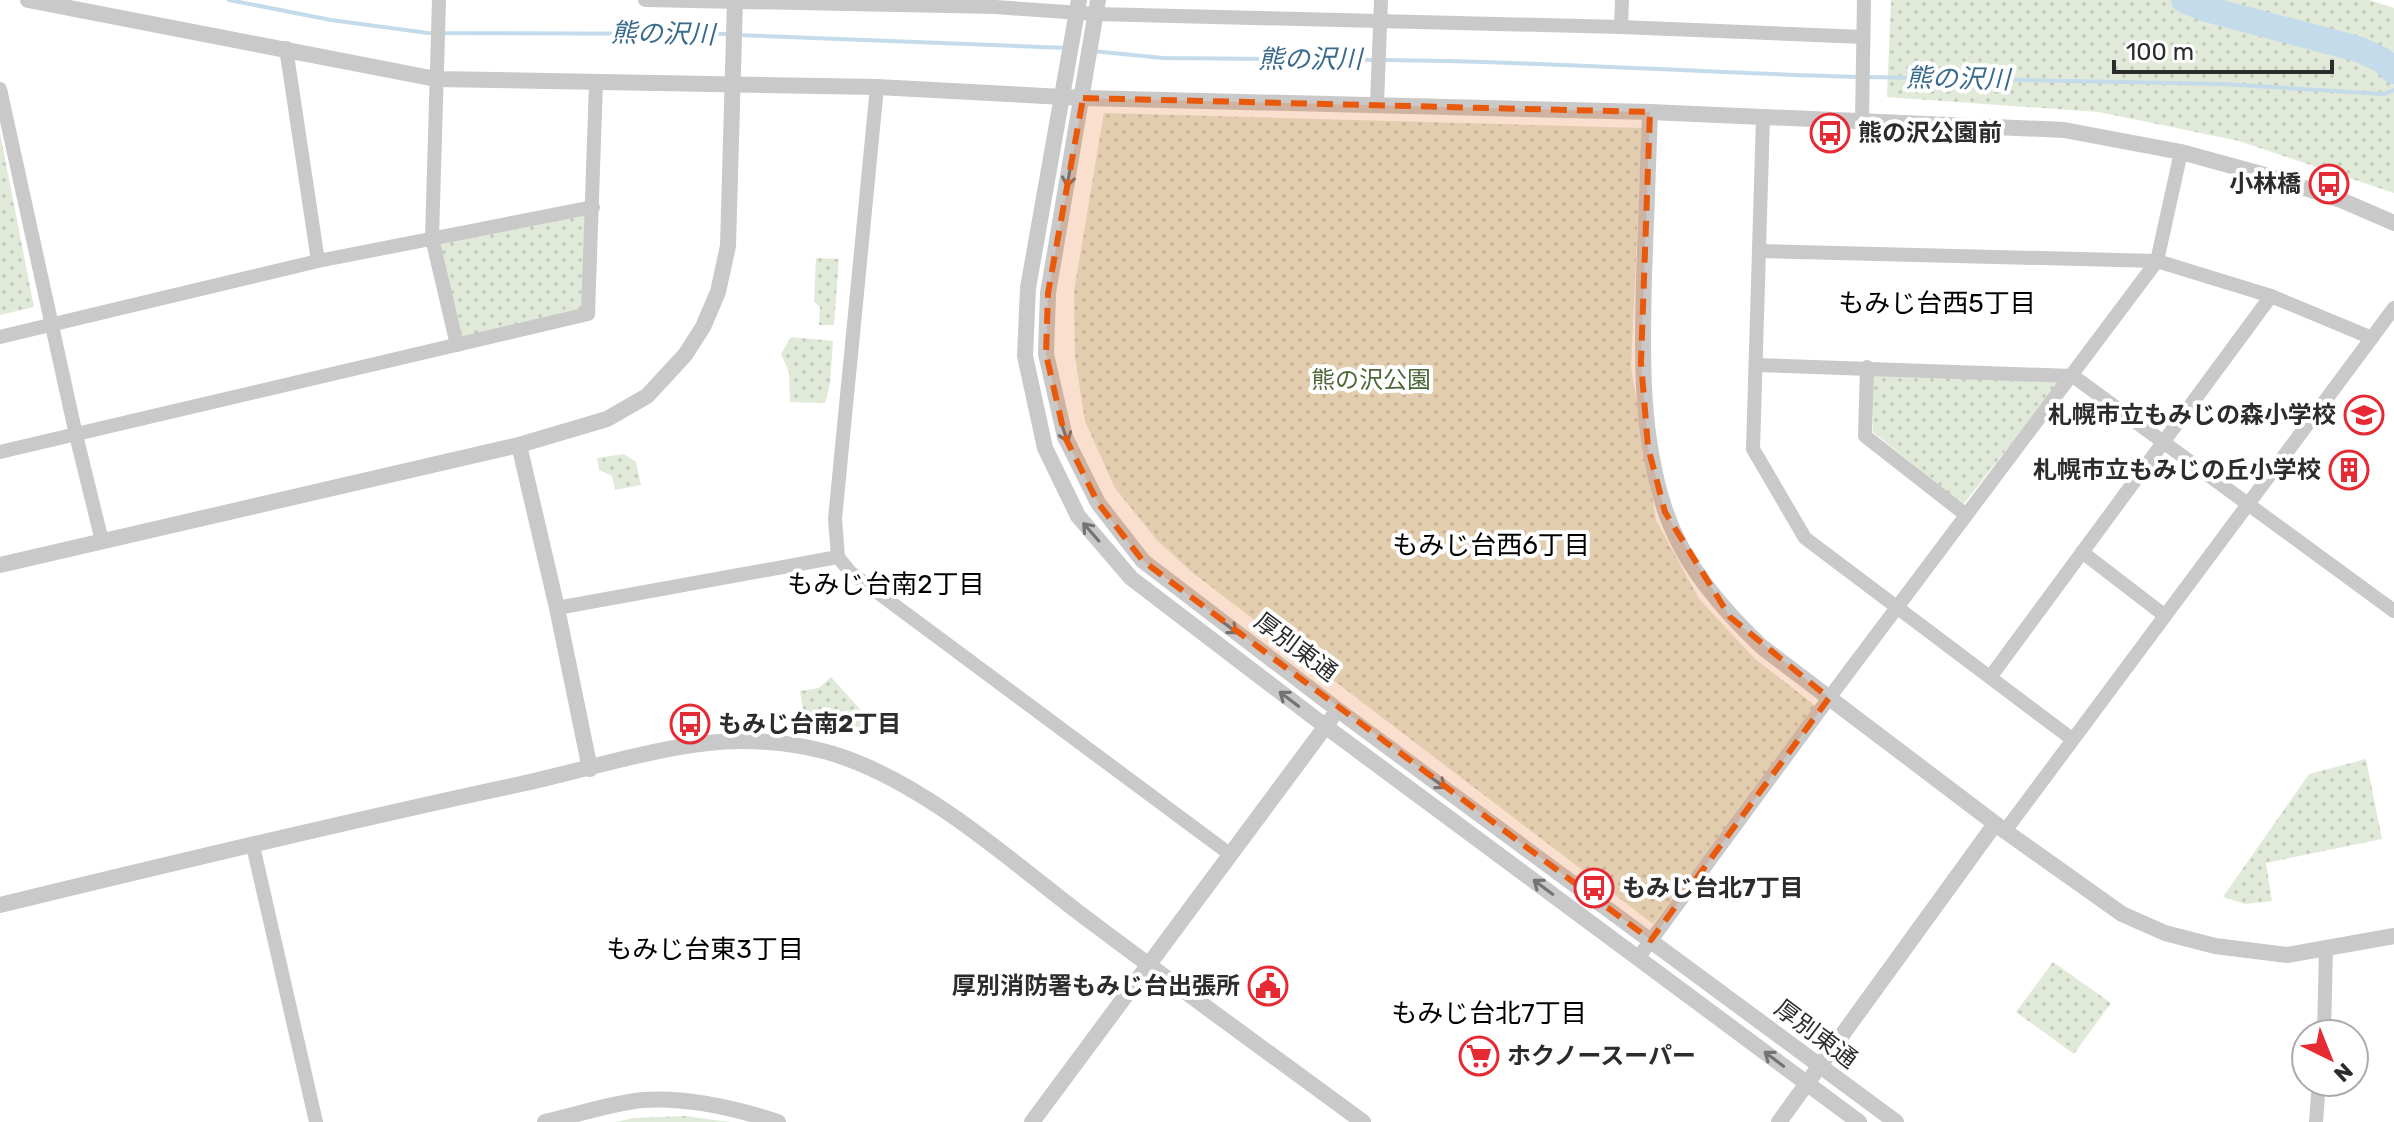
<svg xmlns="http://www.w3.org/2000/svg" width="2394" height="1122" font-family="Rubik,'Noto Sans JP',sans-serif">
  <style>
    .park { fill: url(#park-dots) }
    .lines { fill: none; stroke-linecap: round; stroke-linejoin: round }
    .stream { stroke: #c4dbeb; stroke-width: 4 }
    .river { stroke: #c4dbeb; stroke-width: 26 }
    .minor { stroke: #c9c9c9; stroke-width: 14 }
    .tertiary { stroke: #c9c9c9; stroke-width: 16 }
    .oneway { stroke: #737373 }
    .marked { fill: #e8590c; fill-opacity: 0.2; stroke: #e8590c; stroke-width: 6; stroke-dasharray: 16 10; stroke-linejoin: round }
    .labels { text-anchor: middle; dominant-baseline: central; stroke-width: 8; stroke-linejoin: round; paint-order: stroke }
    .poi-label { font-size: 24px; font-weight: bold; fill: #2c2c2c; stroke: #fff; text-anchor: start }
    .park-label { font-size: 24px; fill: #4e6739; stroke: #fff }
    .street-label { font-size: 24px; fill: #2c2c2c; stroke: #fff }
    .water-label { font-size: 26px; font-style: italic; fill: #3a6b8d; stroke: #fff }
    .neighbourhood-label { font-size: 26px; fill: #000; stroke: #fff }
  </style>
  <defs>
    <pattern id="park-dots" width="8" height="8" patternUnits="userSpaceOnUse" patternTransform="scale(2)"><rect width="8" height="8" fill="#e1ead8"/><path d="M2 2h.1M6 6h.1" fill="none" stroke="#c1c9ba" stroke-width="1.8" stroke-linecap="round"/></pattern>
  </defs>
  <rect width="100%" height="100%" fill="#fff"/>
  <!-- park -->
  <g class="park">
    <polygon points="1891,0 2369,0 2394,8 2394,193 2239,141 2099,112 1887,97"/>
    <polygon points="1104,113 1642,128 1631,367 1656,520 1699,599 1755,659 1817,707 1653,924 1193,573 1157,540 1115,488 1085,421 1075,356 1074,291"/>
    <polygon points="0,133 34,307 0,315"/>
    <polygon points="593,207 588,314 457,345 432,238"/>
    <polygon points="816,258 839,259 834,325 819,325 820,307 814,302"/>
    <polygon points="791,337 833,341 830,383 825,403 790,402 789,372 781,354"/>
    <polygon points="1873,375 2059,382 1963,505 1873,432"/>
    <polygon points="624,454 636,462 641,485 615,490 612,476 599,470 597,458"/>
    <polygon points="831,677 868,718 861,735 805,721 800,691 819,688"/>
    <polygon points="2366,759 2382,839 2266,863 2272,901 2245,904 2223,897 2309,774"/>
    <polygon points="2053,962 2111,1003 2074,1054 2016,1012"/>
    <polygon points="685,1116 730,1122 615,1122 634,1118"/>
  </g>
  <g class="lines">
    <!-- stream -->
    <g class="stream">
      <polyline points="229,0 331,20 428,33 728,34"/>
      <polyline points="737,35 1067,48"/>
      <polyline points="1092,51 1163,58 1375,60"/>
      <path d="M1384,60C1542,61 1700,73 1859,77"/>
      <polyline points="1867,77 2222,84 2384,94 2394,90"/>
    </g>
    <!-- river -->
    <polyline class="river" points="2184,0 2206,9 2358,49 2382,60 2394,71"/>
    <!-- minor -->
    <g class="minor">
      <polyline points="439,0 432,238 457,345"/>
      <polyline points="645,0 995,7 1095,14 1621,27 1863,37"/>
      <polyline points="1621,27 1622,0"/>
      <polyline points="286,48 318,261"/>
      <polyline points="877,87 835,519 838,557 850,572 1231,855"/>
      <polyline points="0,89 76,435 102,541"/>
      <polyline points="1377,104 1381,0"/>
      <polyline points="1763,117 1753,449 1805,538 2072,739"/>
      <polyline points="1862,120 1864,0"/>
      <polyline points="1759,251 2157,261 2271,296 2372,338"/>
      <polyline points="0,337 318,261 593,207"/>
      <polyline points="1756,365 2073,376 2394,611"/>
      <polyline points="1867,367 1865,436 1966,515"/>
      <polyline points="0,452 588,314 596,83"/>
      <polyline points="2082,552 2164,615"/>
      <polyline points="557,608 838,557"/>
      <polyline points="1991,676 2271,296"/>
      <polyline points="2005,831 2394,308"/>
      <polyline points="253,846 316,1122"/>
      <polyline points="1638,958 1829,698 2157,261 2181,152"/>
      <polyline points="2324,1034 2326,948"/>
      <polyline points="2316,1122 2319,1082"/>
    </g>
    <!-- tertiary -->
    <g class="tertiary">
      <polyline points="28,0 436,79 877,87 1083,98 1650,112 2064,130 2181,152 2265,175 2341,200 2394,223"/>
      <polyline points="1079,0 1028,288 1025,356 1045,448 1078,516 1131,578 1325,726 1859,1122"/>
      <polyline points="1098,0 1048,293 1046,354 1065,437 1098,503 1143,561 1338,710 1896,1122"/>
      <path d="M1650,112C1648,167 1646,221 1644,276C1642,355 1640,434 1665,510C1683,564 1722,609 1762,647L2005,831L2122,914L2165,933L2215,946L2287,955L2394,936"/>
      <polyline points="519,445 557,608 590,769"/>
      <polyline points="0,565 519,445 607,419 647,396 685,355 703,327 718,292 728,246 735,0"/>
      <path d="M0,905C173,863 347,821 521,784C590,769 673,741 743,741C781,741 825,748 861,764C941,798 1009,859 1078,912C1172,983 1268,1052 1363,1122"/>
      <path d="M545,1122C577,1115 611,1103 643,1100C688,1097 735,1108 778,1122"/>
      <polyline points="1032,1122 1331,719"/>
      <polyline points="1779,1122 1995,824"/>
    </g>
  </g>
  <!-- one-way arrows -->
  <defs><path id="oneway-shaft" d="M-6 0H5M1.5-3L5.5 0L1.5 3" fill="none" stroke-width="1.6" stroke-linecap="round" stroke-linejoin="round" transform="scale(2)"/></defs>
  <g class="oneway">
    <use href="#oneway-shaft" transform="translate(1069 175) rotate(100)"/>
    <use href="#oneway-shaft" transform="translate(1064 431) rotate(71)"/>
    <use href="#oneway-shaft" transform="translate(1091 532) rotate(-131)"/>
    <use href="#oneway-shaft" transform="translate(1228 626) rotate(37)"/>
    <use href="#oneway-shaft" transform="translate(1289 699) rotate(-143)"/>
    <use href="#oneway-shaft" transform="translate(1436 781) rotate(36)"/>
    <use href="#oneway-shaft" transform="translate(1543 887) rotate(-143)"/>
    <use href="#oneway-shaft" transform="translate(1774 1059) rotate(-143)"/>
  </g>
  <!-- marked area -->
  <path class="marked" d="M1083,98L1650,112L1641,362L1648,447L1665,512L1730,617L1829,698L1651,940L1143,561L1098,503L1065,437L1046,354L1048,293Z"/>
  <!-- icons -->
  <defs>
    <g id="bus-ring" transform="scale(2)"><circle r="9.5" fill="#fff" stroke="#e62a34" stroke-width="1.5"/><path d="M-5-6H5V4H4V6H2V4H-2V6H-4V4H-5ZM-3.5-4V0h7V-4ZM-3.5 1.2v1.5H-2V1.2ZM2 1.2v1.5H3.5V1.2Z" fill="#e62a34"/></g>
    <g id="school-ring" transform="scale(2)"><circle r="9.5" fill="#fff" stroke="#e62a34" stroke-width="1.5"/><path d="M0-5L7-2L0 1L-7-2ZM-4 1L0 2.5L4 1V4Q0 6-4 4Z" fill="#e62a34"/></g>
    <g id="building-ring" transform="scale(2)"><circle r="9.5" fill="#fff" stroke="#e62a34" stroke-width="1.5"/><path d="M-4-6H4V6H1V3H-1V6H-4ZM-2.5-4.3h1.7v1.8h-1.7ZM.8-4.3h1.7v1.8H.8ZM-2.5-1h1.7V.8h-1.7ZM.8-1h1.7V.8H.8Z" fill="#e62a34"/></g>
    <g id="civic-ring" transform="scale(2)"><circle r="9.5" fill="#fff" stroke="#e62a34" stroke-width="1.5"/><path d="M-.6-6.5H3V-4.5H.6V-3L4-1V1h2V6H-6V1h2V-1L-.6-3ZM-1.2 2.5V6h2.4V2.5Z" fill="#e62a34"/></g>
    <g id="supermarket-ring" transform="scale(2)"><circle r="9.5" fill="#fff" stroke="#e62a34" stroke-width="1.5"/><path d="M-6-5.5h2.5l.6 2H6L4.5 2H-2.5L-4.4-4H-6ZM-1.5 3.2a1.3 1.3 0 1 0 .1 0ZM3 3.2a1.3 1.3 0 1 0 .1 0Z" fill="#e62a34"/></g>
  </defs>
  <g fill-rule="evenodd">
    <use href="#bus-ring" x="1830" y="133"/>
    <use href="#bus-ring" x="2329" y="184"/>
    <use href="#school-ring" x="2364" y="415"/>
    <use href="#building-ring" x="2349" y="470"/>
    <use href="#bus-ring" x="690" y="724"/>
    <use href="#bus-ring" x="1594" y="888"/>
    <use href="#civic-ring" x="1268" y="986"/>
    <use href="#supermarket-ring" x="1479" y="1056"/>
  </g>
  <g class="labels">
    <!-- poi labels -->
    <g class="poi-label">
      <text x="1858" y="133">熊の沢公園前</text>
      <text x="2301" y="184" text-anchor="end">小林橋</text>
      <text x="2336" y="415" text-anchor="end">札幌市立もみじの森小学校</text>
      <text x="2321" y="470" text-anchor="end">札幌市立もみじの丘小学校</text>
      <text x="718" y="724">もみじ台南2丁目</text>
      <text x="1622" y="888">もみじ台北7丁目</text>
      <text x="1240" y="986" text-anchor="end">厚別消防署もみじ台出張所</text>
      <text x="1507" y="1056">ホクノースーパー</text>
    </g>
    <!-- park labels -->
    <g class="park-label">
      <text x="1371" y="380">熊の沢公園</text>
    </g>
    <!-- street labels -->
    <g class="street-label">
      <text transform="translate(1296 647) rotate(37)">厚別東通</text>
      <text transform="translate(1816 1034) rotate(37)">厚別東通</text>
    </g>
    <!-- water labels -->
    <g class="water-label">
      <text transform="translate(663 34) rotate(1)">熊の沢川</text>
      <text x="1310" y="59">熊の沢川</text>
      <text transform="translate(1958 79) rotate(1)">熊の沢川</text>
    </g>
    <!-- neighbourhood labels -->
    <g class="neighbourhood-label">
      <text x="1937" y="303">もみじ台西5丁目</text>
      <text x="1491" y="545">もみじ台西6丁目</text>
      <text x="886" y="584">もみじ台南2丁目</text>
      <text x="705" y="949">もみじ台東3丁目</text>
      <text x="1489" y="1013">もみじ台北7丁目</text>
    </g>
  </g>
  <!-- north arrow -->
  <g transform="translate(2330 1058) rotate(137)"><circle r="38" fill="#ffffff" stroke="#ababab" stroke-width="2"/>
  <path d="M0-6L14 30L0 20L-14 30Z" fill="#e62a34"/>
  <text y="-12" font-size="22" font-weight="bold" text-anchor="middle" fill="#2c2c2c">N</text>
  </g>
  <!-- scale -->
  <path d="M2114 60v12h218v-12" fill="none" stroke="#2c2c2c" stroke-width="4"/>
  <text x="2126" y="60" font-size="24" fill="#2c2c2c" stroke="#ffffff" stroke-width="6" paint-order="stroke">100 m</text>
</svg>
